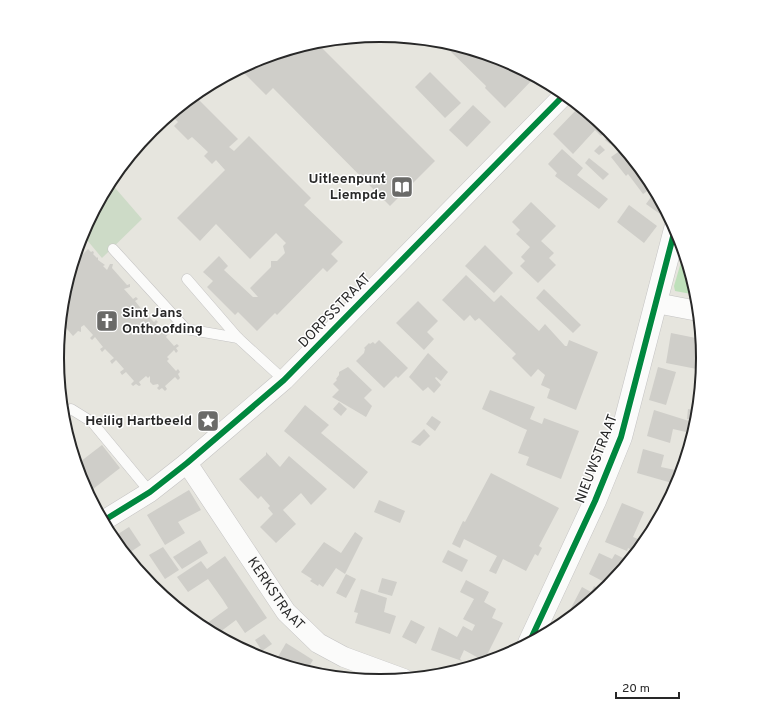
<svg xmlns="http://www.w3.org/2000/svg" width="760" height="716" font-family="Overpass,sans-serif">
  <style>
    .green { fill: #bee0ba }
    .cemetery { fill: #cddbc7 }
    .building { fill: #cfcec9 }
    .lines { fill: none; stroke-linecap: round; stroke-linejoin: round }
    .service-casing { stroke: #c4c3c3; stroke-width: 11 }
    .minor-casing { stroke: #c4c3c3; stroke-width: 21 }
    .tertiary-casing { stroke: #c4c3c3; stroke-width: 23 }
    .service { stroke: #fbfbfa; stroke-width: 10 }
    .minor { stroke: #fbfbfa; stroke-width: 20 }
    .tertiary { stroke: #fbfbfa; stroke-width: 22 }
    .cycleway-casing { stroke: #fff; stroke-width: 8 }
    .cycleway { stroke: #00873e; stroke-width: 6 }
    .labels { text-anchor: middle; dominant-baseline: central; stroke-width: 3; stroke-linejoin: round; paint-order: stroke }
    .poi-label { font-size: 14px; font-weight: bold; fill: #282828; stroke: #fff; text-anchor: end }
    .street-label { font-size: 14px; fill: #282828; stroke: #fff }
    .rim { fill: none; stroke: #282828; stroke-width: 2 }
  </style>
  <rect width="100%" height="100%" fill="#e6e5de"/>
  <!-- green -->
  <polygon class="green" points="684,252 697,295 675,291 674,286"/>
  <!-- cemetery -->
  <polygon class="cemetery" points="110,182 142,219 102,258 82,234"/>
  <!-- building -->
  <g class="building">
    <polygon points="316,42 435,161 390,206 273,88 266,95 240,69 257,60"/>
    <polygon points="451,44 504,60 535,77 505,108 485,88 486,86 447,48"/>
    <polygon points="430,72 461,103 445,118 415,87"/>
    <polygon points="194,95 238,139 229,147 234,151 249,136 311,198 304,205 343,242 331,254 338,261 327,272 323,268 277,315 275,313 257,331 238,312 235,315 207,287 213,281 203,272 219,256 228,266 224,270 253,297 258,297 250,288 271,267 271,261 277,261 285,253 283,246 286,243 276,233 250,259 216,224 200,241 177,218 225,170 216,160 212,164 204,156 208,152 192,137 188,140 174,126 178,122 170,114"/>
    <polygon points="473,105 491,122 467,147 449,130"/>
    <polygon points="580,106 608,129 601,136 595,130 573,154 553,134"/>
    <polygon points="611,133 615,138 610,144 605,140"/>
    <polygon points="600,145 605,150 599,155 594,151"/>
    <polygon points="624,148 649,179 653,187 643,194 628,174 626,176 611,157"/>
    <polygon points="562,149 583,168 577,175 608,199 599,209 555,176 557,173 548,164"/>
    <polygon points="589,158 609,174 603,180 585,163"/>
    <polygon points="651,197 662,205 660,214 646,204"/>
    <polygon points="531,202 556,226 541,241 554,253 549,258 556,265 538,283 520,266 525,261 521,257 530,247 516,234 520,230 512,222"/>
    <polygon points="629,205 657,226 644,243 617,222"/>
    <polygon points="485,245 513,273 494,293 465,266"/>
    <polygon points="88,249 91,252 93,251 94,253 93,254 97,258 98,257 98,260 105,265 103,266 107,270 110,264 113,264 112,268 127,285 130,284 130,287 124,289 133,299 136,297 138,299 135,301 143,311 146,308 148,310 145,313 154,322 156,320 158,322 156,324 164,334 167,331 169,333 166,337 174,346 177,344 179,346 176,348 178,351 176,353 174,350 167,357 169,359 167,361 176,371 178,369 180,372 178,374 180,378 178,380 175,377 165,386 167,389 165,391 162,388 159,390 157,388 159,386 158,384 153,385 150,382 150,376 148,378 146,376 139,382 141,385 139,386 136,384 133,386 131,384 134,381 126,372 122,375 120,372 124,369 116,360 112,364 110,361 114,358 105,349 102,352 100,349 103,347 95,337 92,340 90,338 93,335 84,325 81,327 81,332 78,331 73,336 61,322 62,309 68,306 62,303 63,295 74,260 79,260 81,256"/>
    <polygon points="466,275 494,302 501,295 539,331 545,324 565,346 567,346 569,340 598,352 576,410 547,398 550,389 541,385 545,375 538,369 531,377 512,358 516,354 479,318 475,321 470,315 464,321 442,300"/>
    <polygon points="544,289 581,325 573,333 536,298"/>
    <polygon points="418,301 438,321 427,332 434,339 424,350 396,323"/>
    <polygon points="671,333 701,339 703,358 702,370 666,363"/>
    <polygon points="379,340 408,368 398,378 396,376 384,388 356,361 364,353 365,349 364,348 369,343 370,344 373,342 375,344"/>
    <polygon points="428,353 448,372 441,381 436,377 435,378 441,385 434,393 428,387 423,391 409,377"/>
    <polygon points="348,367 372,390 364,398 372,406 366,417 332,397 339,390 333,384 337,380 336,379 339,375 339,372"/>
    <polygon points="658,367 676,372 666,405 649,400"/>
    <polygon points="490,390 535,407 530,419 542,424 544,418 579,431 561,479 526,465 529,457 518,453 527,430 482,409"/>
    <polygon points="339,402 347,409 341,416 333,409"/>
    <polygon points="305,405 329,425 321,433 368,472 354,489 284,431"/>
    <polygon points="688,409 698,411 696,424 694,423 694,420 687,419"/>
    <polygon points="654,410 689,421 686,432 673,429 670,443 647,436"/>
    <polygon points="432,416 441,422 435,431 426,424"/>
    <polygon points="66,421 70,427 66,430 64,423"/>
    <polygon points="424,429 430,436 420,446 411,442"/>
    <polygon points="102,445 120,468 88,493 82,481 76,465"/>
    <polygon points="643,449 664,455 661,467 675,470 672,483 637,473"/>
    <polygon points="266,452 280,467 289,456 327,489 311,505 301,493 283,510 296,524 276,543 260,527 273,514 268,508 270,506 261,496 258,499 239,479 266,455"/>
    <polygon points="491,473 559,508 539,546 542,548 538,556 535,554 526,571 503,559 496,574 489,571 497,556 464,539 460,548 452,544 463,521 465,522"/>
    <polygon points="189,490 201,510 178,522 185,533 165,545 147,515"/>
    <polygon points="379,500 405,511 400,523 374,512"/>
    <polygon points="622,503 644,512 633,537 643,541 645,534 649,536 636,552 628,548 627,551 605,542"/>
    <polygon points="129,527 141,545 126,555 112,538"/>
    <polygon points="355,532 363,538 345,574 336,568 323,587 319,584 318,586 310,581 312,579 301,572 324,542 341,553"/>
    <polygon points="200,540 208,553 182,569 173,557"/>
    <polygon points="163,547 179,570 165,579 149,555"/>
    <polygon points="448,550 468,560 462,572 442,562"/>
    <polygon points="599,553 612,559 615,554 629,561 610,585 589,574"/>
    <polygon points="225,556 267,618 245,633 236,620 216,635 211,632 206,624 228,608 223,600 208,579 188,592 177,577 201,561 207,569"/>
    <polygon points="346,574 356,579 346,598 336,593"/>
    <polygon points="382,578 397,582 392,596 378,592"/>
    <polygon points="466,580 489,592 484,602 496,609 492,618 503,623 484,661 464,650 460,659 462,661 431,650 439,627 457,637 463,626 472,631 475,625 463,619 474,599 460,592"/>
    <polygon points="594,586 603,591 576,613 570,610 582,587 591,592"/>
    <polygon points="361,589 387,598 384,612 396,616 390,634 355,623 358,613 354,612"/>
    <polygon points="411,620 425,627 416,644 402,637"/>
    <polygon points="264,634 272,644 262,651 255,640"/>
    <polygon points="286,643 313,660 306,672 275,662"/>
  </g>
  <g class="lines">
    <!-- service casing -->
    <g class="service-casing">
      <g id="service">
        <polyline points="113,249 186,329 238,338"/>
        <polyline points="187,279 238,338 284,380"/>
        <polyline points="63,415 71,409 92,422 150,492"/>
      </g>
    </g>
    <!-- minor casing -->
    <g class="minor-casing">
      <g id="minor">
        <polyline points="656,303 698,311"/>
        <path id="s1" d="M187,463L286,612L318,643L344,657L404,679"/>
        <polyline points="103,521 150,492 187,463 284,380 565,94"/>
      </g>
    </g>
    <!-- tertiary casing -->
    <g class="tertiary-casing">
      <polyline id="tertiary" points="529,643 595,501 621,437 675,229"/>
    </g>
    <!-- service -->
    <use href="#service" class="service"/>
    <!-- minor -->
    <use href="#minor" class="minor"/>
    <!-- tertiary -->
    <use href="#tertiary" class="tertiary"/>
    <!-- cycleway casing -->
    <g class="cycleway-casing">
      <g id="cycleway">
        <polyline points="103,521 150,492 187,463 284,380 565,94"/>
        <polyline points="529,643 595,501 621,437 675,229"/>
      </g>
    </g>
    <!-- cycleway -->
    <use href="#cycleway" class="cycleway"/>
  </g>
  <!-- icons -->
  <defs>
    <g id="library-square" transform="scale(1.15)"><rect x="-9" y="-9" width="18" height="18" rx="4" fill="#6a6a68" stroke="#fff"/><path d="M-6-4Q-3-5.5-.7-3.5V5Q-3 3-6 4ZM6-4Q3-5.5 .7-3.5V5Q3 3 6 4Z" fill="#fff"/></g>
    <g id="church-square" transform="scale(1.15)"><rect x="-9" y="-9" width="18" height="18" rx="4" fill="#6a6a68" stroke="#fff"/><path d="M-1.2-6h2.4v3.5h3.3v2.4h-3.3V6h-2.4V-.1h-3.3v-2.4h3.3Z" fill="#fff"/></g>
    <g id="sight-square" transform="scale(1.15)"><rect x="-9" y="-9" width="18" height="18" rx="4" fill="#6a6a68" stroke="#fff"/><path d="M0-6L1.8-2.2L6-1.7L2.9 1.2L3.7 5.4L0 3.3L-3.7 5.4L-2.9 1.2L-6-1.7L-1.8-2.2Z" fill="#fff"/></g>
  </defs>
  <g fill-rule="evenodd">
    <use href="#library-square" x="402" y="187"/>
    <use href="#church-square" x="107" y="321"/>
    <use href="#sight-square" x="208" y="421"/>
  </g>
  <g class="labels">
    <!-- poi labels -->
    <g class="poi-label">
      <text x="386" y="179">Uitleenpunt<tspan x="386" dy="16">Liempde</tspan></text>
      <text x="122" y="313" text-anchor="start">Sint Jans<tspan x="122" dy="16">Onthoofding</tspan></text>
      <text x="192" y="421">Heilig Hartbeeld</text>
    </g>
    <!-- street labels -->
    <g class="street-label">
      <text transform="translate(335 311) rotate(-46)">DORPSSTRAAT</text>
      <text transform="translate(597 459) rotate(-69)">NIEUWSTRAAT</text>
      <text stroke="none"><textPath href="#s1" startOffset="158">KERKSTRAAT</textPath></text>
    </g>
  </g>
  <!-- crop -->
  <path d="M0 0H760V716H0ZM64 358a316 316 0 1 1 632 0a316 316 0 1 1-632 0Z" fill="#fff" fill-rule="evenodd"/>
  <path class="rim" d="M64 358a316 316 0 1 1 632 0a316 316 0 1 1-632 0Z"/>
  <!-- scale -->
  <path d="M616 692v6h63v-6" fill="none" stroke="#282828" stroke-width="2"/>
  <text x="622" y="692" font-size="12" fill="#282828" stroke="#ffffff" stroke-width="3" paint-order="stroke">20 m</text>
</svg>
